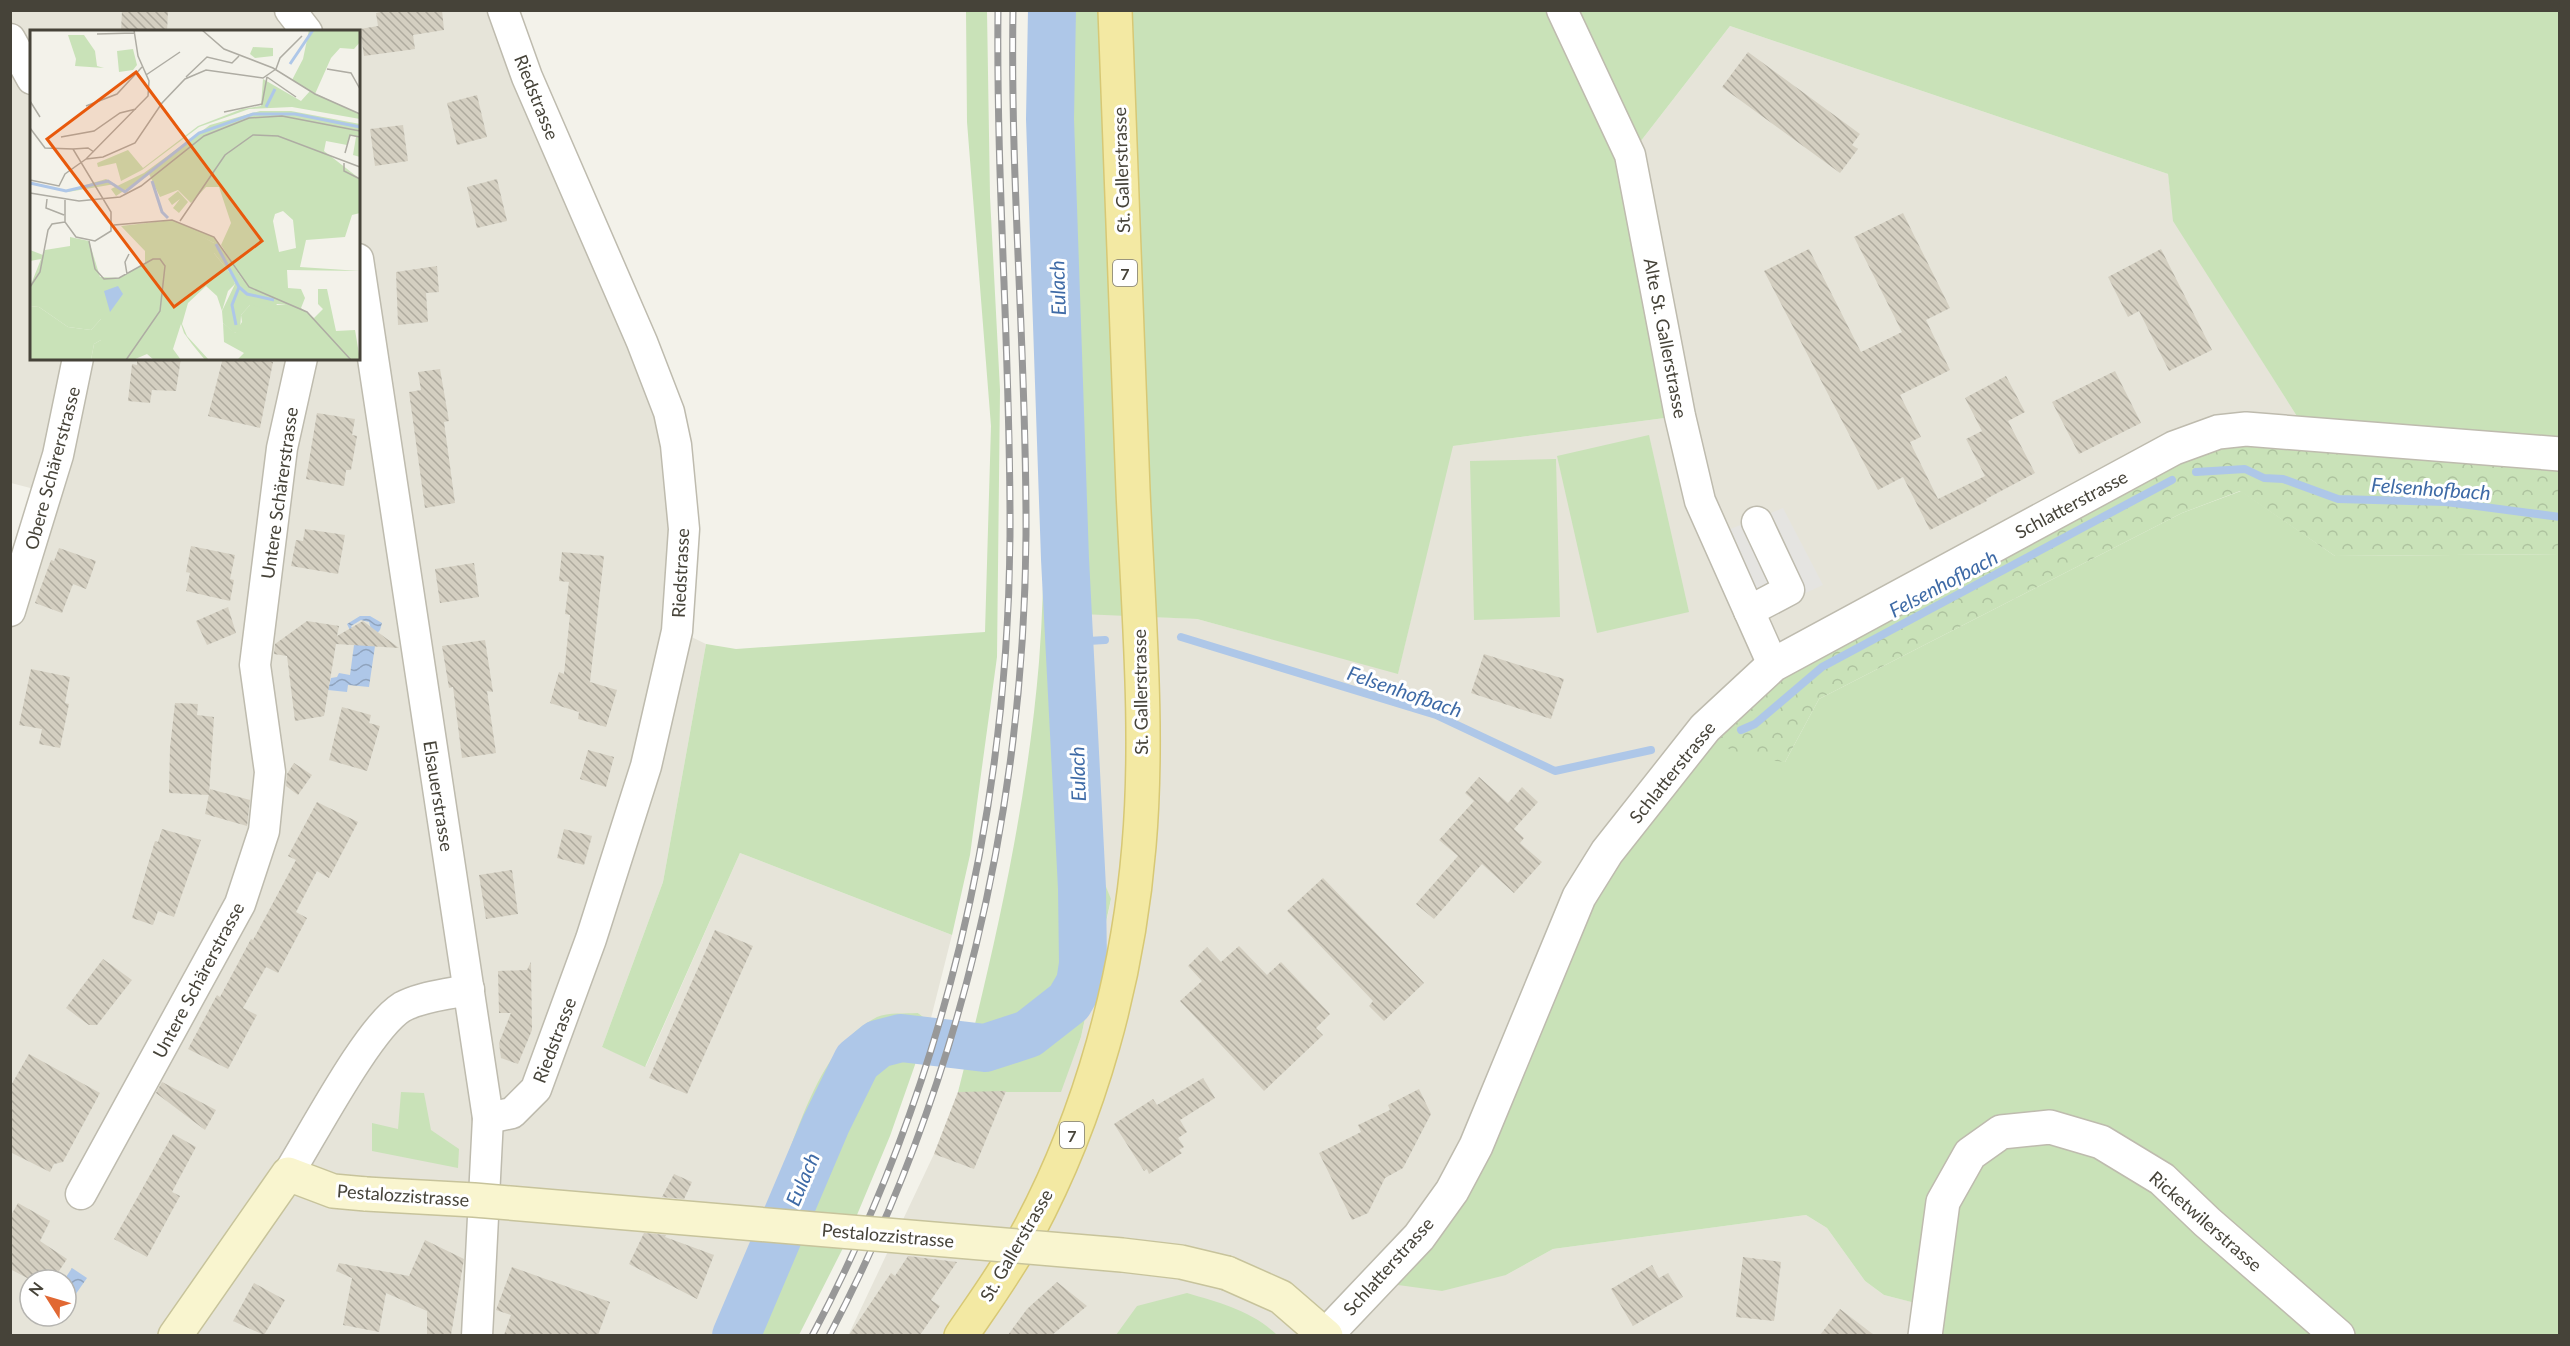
<svg xmlns="http://www.w3.org/2000/svg" width="2570" height="1346" font-family="Lato,sans-serif">
  <style>
    .residential { fill: #e6e4d9; fill-rule: evenodd }
    .green { fill: #c9e2b8 }
    .forest { fill: url(#forest-crowns) }
    .parking { fill: #e5e4e1 }
    .water { fill: url(#water-waves); fill-rule: evenodd }
    .lines { fill: none; stroke-linecap: round; stroke-linejoin: round }
    .stream { stroke: #aec7e8; stroke-width: 8 }
    .river { stroke: #aec7e8; stroke-width: 48 }
    .building { fill: url(#building-back-hatch) }
    .minor-casing { stroke: #bebbae; stroke-width: 33 }
    .tertiary-casing { stroke: #bebbae; stroke-width: 36 }
    .secondary-casing { stroke: #c7c39b; stroke-width: 36 }
    .primary-casing { stroke: #d7c875; stroke-width: 36 }
    .minor { stroke: #fff; stroke-width: 30 }
    .tertiary { stroke: #fff; stroke-width: 33 }
    .secondary { stroke: #f9f5cf; stroke-width: 33 }
    .primary { stroke: #f3e9a3; stroke-width: 33 }
    .rail-casing { stroke: #989898; stroke-width: 7 }
    .rail { stroke: #fff; stroke-width: 4.5; stroke-dasharray: 14; stroke-linecap: butt }
    .secondary-bridge-casing { stroke: #c7c39b; stroke-width: 36; stroke-linecap: butt }
    .secondary-bridge { stroke: #f9f5cf; stroke-width: 33 }
    .labels { text-anchor: middle; dominant-baseline: central; stroke-width: 6; stroke-linejoin: round; paint-order: stroke }
    .shield { fill: #fff; stroke: #7e7b74; stroke-width: 1.5 }
    .shield-label { font-size: 16px; font-weight: bold; fill: #464339 }
    .street-label { font-size: 18px; fill: #464339; stroke: #fff }
    .water-label { font-size: 20px; font-style: italic; fill: #3e6aa6; stroke: #fff }
    .inset-river { fill: none; stroke: #aec7e8; stroke-width: 3 }
    .inset-road { fill: none; stroke: #aeaca3; stroke-width: 1.5 }
    .view { fill: #e8590c; fill-opacity: 0.15; stroke: #e8590c; stroke-width: 3 }
    .inset-edge { fill: none; stroke: #464339; stroke-width: 3 }
  </style>
  <defs>
    <pattern id="forest-crowns" width="20" height="18" patternUnits="userSpaceOnUse" patternTransform="scale(1.5)"><rect width="20" height="18" fill="#c9e2b8"/><path d="M2 6a3 3 0 1 1 6 0M12 15a3 3 0 1 1 6 0" fill="none" stroke="#aec39f"/></pattern>
    <pattern id="water-waves" width="16" height="10" patternUnits="userSpaceOnUse" patternTransform="scale(1.5)"><rect width="16" height="10" fill="#aec7e8"/><path d="M0 5q4-4 8 0t8 0" fill="none" stroke="#8fa3bd"/></pattern>
    <pattern id="building-back-hatch" width="6" height="6" patternUnits="userSpaceOnUse" patternTransform="scale(1.5)"><rect width="6" height="6" fill="#d4cfc1"/><path d="M-1 5l2 2M0 0l6 6M5-1l2 2" fill="none" stroke="#aeaa9e"/></pattern>
  </defs>
  <rect width="100%" height="100%" fill="#f3f2ea"/>
  <!-- residential -->
  <g class="residential">
    <path d="M11,11H503L669,412L677,630L706,644L663,882L602,1047L646,1066L740,853L952,935L930,1022L918,1013L773,1194L776,1201L717,1335H11L10,587L42,491L11,483ZM32,32H358V358H32ZM30,1280H66V1316H30Z"/>
    <polygon points="1730,26 2168,174 2174,221 2307,432 1773,665 1506,1275 1553,1249 1806,1215 1827,1228 1865,1281 1884,1295 1928,1306 1925,1335 848,1336 934,1154 958,1092 1060,1092 1081,1037 1111,900 1098,867 1081,613 1197,619 1398,673 1452,446 1680,416 1630,155"/>
  </g>
  <!-- green -->
  <g class="green">
    <polygon points="966,11 987,11 990,197 1000,390 997,657 970,855 952,935 740,853 645,1067 602,1047 663,882 706,644 736,649 985,632 991,426 967,122"/>
    <path d="M1030,11H2559V454L2307,432L2173,221L2168,174L1730,26L1630,155L1680,416L1453,446L1398,674L1197,619L1081,614L1098,867L1111,899L1081,1037L1061,1092H958C994,951 1027,807 1039,662C1056,445 1022,227 1030,11Z"/>
    <polygon points="1649,435 1689,612 1597,633 1557,456"/>
    <polygon points="1556,459 1560,617 1474,620 1470,461"/>
    <polygon points="2241,491 2335,556 2559,554 2559,1335 1925,1335 1927,1306 1884,1295 1865,1281 1827,1228 1806,1215 1553,1249 1506,1275 1442,1291 1398,1285 1385,1273 1419,1237 1542,982 1705,728 1785,762 1819,699 2182,513"/>
    <path d="M918,1013L930,1022L890,1136L844,1246L799,1335L717,1336L776,1201L773,1194C797,1136 818,1046 877,1017C888,1012 906,1014 918,1013Z"/>
    <polygon points="401,1092 424,1093 431,1130 459,1149 458,1168 372,1151 372,1123 398,1129"/>
    <path d="M1187,1293C1220,1303 1251,1310 1277,1335H1116L1137,1306Z"/>
  </g>
  <!-- forest -->
  <polygon class="forest" points="2218,432 2559,454 2559,554 2335,556 2240,491 2182,513 1819,699 1785,762 1738,757 1705,728 1773,665"/>
  <!-- parking -->
  <polygon class="parking" points="1783,508 1823,585 1764,612 1728,530"/>
  <!-- water -->
  <g class="water">
    <path d="M360,616H370L382,623L380,630L373,638L375,646L369,687L348,685L347,692L328,690L331,678L337,677L339,673L350,675L354,645H357L347,624ZM361,620L369,622L372,632L356,635L351,626Z"/>
    <polygon points="72,1268 87,1278 66,1308 64,1280"/>
  </g>
  <g class="lines">
    <!-- stream -->
    <g class="stream">
      <polyline points="2196,472 2245,469 2264,478 2283,479 2338,499 2446,502 2560,517"/>
      <polyline points="1181,637 1436,715 1555,771 1651,750"/>
      <polyline points="1071,642 1105,640"/>
      <polyline points="1741,730 1755,724 1822,667 2172,480"/>
    </g>
    <!-- river -->
    <polyline class="river" points="736,1336 826,1124 857,1061 878,1044 901,1038 985,1048 1028,1034 1069,1002 1080,983 1083,964 1082,888 1065,559 1050,119 1052,10"/>
  </g>
  <!-- building -->
  <g class="building">
    <polygon points="122,10 168,10 167,32 121,32"/>
    <polygon points="389,10 442,10 444,30 413,35 415,49 364,56 360,29 378,26 376,13"/>
    <polygon points="1748,52 1860,134 1852,145 1858,149 1840,173 1722,87"/>
    <polygon points="477,95 487,137 457,145 447,103"/>
    <polygon points="403,125 408,161 375,166 370,129"/>
    <polygon points="497,179 507,221 477,228 467,187"/>
    <polygon points="1903,213 1950,308 1926,320 1950,370 1900,395 1921,437 1910,442 1938,499 1985,476 1966,439 1982,431 1965,398 2006,376 2025,412 2008,421 2035,473 1986,499 1987,501 1930,530 1903,477 1878,490 1764,271 1809,249 1861,352 1902,332 1854,237"/>
    <polygon points="2161,249 2212,350 2169,371 2139,311 2128,317 2108,277"/>
    <polygon points="437,266 439,292 426,293 428,322 398,325 396,272"/>
    <polygon points="137,358 181,358 176,391 152,390 150,403 128,401 132,364 137,365"/>
    <polygon points="223,358 259,358 273,362 260,428 208,416"/>
    <polygon points="440,369 449,421 444,422 455,503 425,508 409,392 421,390 418,372"/>
    <polygon points="2115,371 2141,423 2079,454 2052,402"/>
    <polygon points="317,413 355,419 352,435 357,436 351,470 346,470 344,486 306,479"/>
    <polygon points="305,529 345,535 338,574 291,566 296,540 303,541"/>
    <polygon points="191,546 235,555 230,579 234,580 230,601 186,591 190,573 186,572"/>
    <polygon points="59,548 96,561 86,589 73,584 62,613 35,603 51,560 54,561"/>
    <polygon points="562,552 604,556 590,682 617,690 606,727 578,719 579,712 550,703 559,672 564,674 570,615 565,614 569,582 559,581"/>
    <polygon points="474,563 479,597 440,603 435,569"/>
    <polygon points="228,607 236,633 207,645 196,621"/>
    <polygon points="307,621 339,626 337,636 363,621 399,648 336,644 324,716 295,721 287,656 274,654 275,644"/>
    <polygon points="485,640 493,692 487,691 496,753 462,758 453,687 449,688 442,646"/>
    <polygon points="1484,654 1564,679 1551,719 1471,693"/>
    <polygon points="31,669 70,677 65,703 69,704 60,748 39,744 42,729 19,725"/>
    <polygon points="175,703 198,704 197,715 214,717 209,795 169,793 170,748"/>
    <polygon points="342,707 371,715 369,723 380,726 367,771 329,760"/>
    <polygon points="588,750 614,757 606,787 580,779"/>
    <polygon points="294,763 312,775 298,795 286,786 287,774"/>
    <polygon points="1479,777 1508,803 1522,787 1538,802 1514,829 1524,838 1520,843 1542,862 1514,893 1482,864 1434,919 1416,904 1458,856 1439,840 1474,801 1465,793"/>
    <polygon points="210,789 250,800 247,826 205,814"/>
    <polygon points="317,802 358,822 329,878 317,871 296,912 307,918 278,973 266,967 243,1008 257,1015 228,1069 188,1049 217,995 220,997 251,939 253,940 296,860 288,856"/>
    <polygon points="162,829 201,840 174,917 158,911 153,925 132,918 155,841 158,842"/>
    <polygon points="564,829 592,836 584,865 557,858"/>
    <polygon points="512,870 518,914 486,919 479,875"/>
    <polygon points="1323,878 1424,983 1384,1021 1369,1006 1373,1001 1287,911"/>
    <polygon points="715,930 753,946 687,1094 649,1078"/>
    <polygon points="1239,946 1267,975 1281,962 1330,1014 1316,1028 1323,1035 1264,1091 1180,1001 1202,981 1188,966 1207,947 1221,962"/>
    <polygon points="103,959 132,980 97,1025 89,1025 66,1008"/>
    <polygon points="531,962 532,1030 518,1064 501,1058 499,1043 511,1013 499,1013 498,971 527,970"/>
    <polygon points="29,1054 100,1093 63,1162 54,1164 50,1172 10,1152 10,1087"/>
    <polygon points="1203,1078 1215,1098 1180,1120 1187,1132 1178,1138 1184,1147 1179,1150 1182,1153 1149,1174 1147,1169 1144,1171 1114,1124 1153,1099 1157,1105"/>
    <polygon points="162,1082 216,1110 205,1130 156,1093"/>
    <polygon points="1419,1089 1431,1114 1403,1168 1385,1178 1368,1213 1352,1220 1319,1153 1361,1132 1358,1125 1390,1110 1388,1105"/>
    <polygon points="1006,1091 974,1169 934,1154 958,1092"/>
    <polygon points="173,1134 196,1147 172,1192 180,1196 147,1257 114,1239"/>
    <polygon points="674,1174 692,1182 684,1199 662,1197"/>
    <polygon points="18,1203 50,1221 40,1241 67,1259 53,1280 31,1280 10,1269 10,1217"/>
    <polygon points="644,1233 666,1235 665,1237 714,1255 697,1299 629,1264"/>
    <polygon points="425,1240 464,1259 451,1335 427,1335 427,1311 386,1293 379,1332 343,1325 352,1278 336,1271 339,1263 409,1276"/>
    <polygon points="908,1256 957,1262 931,1300 940,1306 920,1335 849,1335 891,1273 895,1276"/>
    <polygon points="1743,1257 1781,1262 1774,1321 1736,1317"/>
    <polygon points="1652,1265 1659,1278 1668,1273 1683,1297 1633,1326 1611,1289"/>
    <polygon points="512,1267 610,1302 598,1335 504,1335 511,1315 496,1310"/>
    <polygon points="1057,1282 1087,1306 1052,1335 1008,1335 1027,1309"/>
    <polygon points="254,1283 285,1300 264,1335 233,1321"/>
    <polygon points="1840,1309 1874,1335 1820,1335"/>
  </g>
  <g class="lines">
    <!-- minor casing -->
    <g class="minor-casing">
      <g id="minor">
        <polyline points="290,10 307,32"/>
        <polyline points="1562,10 1630,155 1680,416 1700,501 1773,665"/>
        <polyline points="10,39 32,79"/>
        <polyline points="358,259 488,1118 477,1336"/>
        <polyline points="10,611 58,455 78,358"/>
        <polyline points="1749,611 1789,590 1757,522"/>
        <polyline points="488,1118 512,1113 536,1089 591,939 646,766 677,631 684,529 676,445 669,412 642,342 527,77 503,10"/>
        <path d="M288,1174C312,1136 368,1028 402,1007C422,996 448,995 469,989"/>
        <polyline points="81,1194 240,904 264,831 270,772 255,665 282,448 302,358"/>
      </g>
    </g>
    <!-- tertiary casing -->
    <g class="tertiary-casing">
      <g id="tertiary">
        <polyline points="1326,1335 1419,1237 1452,1191 1476,1146 1579,897 1607,852 1705,728 1773,665 2174,448 2218,432 2246,429 2560,454"/>
        <polyline points="1925,1336 1943,1202 1970,1154 2001,1132 2050,1127 2101,1142 2162,1179 2207,1222 2338,1336"/>
      </g>
    </g>
    <!-- secondary casing -->
    <g class="secondary-casing">
      <g id="secondary">
        <polyline points="1227,1273 1281,1297 1326,1336"/>
        <polyline points="175,1336 288,1174 333,1191 366,1194"/>
      </g>
    </g>
    <!-- primary casing -->
    <g class="primary-casing">
      <path id="primary" d="M961,1336C984,1302 1009,1268 1028,1232C1091,1115 1128,978 1139,846C1149,731 1138,606 1133,490C1127,330 1121,170 1115,10"/>
    </g>
    <!-- minor -->
    <use href="#minor" class="minor"/>
    <!-- tertiary -->
    <use href="#tertiary" class="tertiary"/>
    <!-- secondary -->
    <use href="#secondary" class="secondary"/>
    <!-- primary -->
    <use href="#primary" class="primary"/>
    <!-- rail casing -->
    <g class="rail-casing">
      <g id="rail">
        <path d="M812,1336C943,1090 1008,813 1010,536C1011,360 996,186 998,10"/>
        <path d="M829,1336C959,1090 1024,813 1026,535C1027,360 1010,185 1013,10"/>
      </g>
    </g>
    <!-- rail -->
    <use href="#rail" class="rail"/>
    <!-- secondary-bridge casing -->
    <g class="secondary-bridge-casing">
      <polyline id="secondary-bridge" points="366,1194 474,1200 1122,1255 1181,1262 1227,1273"/>
    </g>
    <!-- secondary-bridge -->
    <use href="#secondary-bridge" class="secondary-bridge"/>
  </g>
  <g class="labels">
    <!-- shield labels -->
    <g class="shield">
      <rect x="1113" y="260" width="24" height="26" rx="4.5"/>
      <rect x="1060" y="1122" width="24" height="26" rx="4.5"/>
    </g>
    <g class="shield-label">
      <text x="1125" y="273">7</text>
      <text x="1072" y="1135">7</text>
    </g>
    <!-- street labels -->
    <g class="street-label">
      <text transform="translate(537 97) rotate(68)">Riedstrasse</text>
      <text transform="translate(1121 170) rotate(-92)">St. Gallerstrasse</text>
      <text transform="translate(1666 338) rotate(79)">Alte St. Gallerstrasse</text>
      <text transform="translate(52 468) rotate(-75)">Obere Schärerstrasse</text>
      <text transform="translate(279 493) rotate(-82)">Untere Schärerstrasse</text>
      <text transform="translate(2071 504) rotate(-28)">Schlatterstrasse</text>
      <text transform="translate(680 573) rotate(-87)">Riedstrasse</text>
      <text transform="translate(1140 692) rotate(-91)">St. Gallerstrasse</text>
      <text transform="translate(1672 772) rotate(-51)">Schlatterstrasse</text>
      <text transform="translate(439 796) rotate(81)">Elsauerstrasse</text>
      <text transform="translate(198 980) rotate(-62)">Untere Schärerstrasse</text>
      <text transform="translate(554 1040) rotate(-69)">Riedstrasse</text>
      <text transform="translate(403 1195) rotate(4)">Pestalozzistrasse</text>
      <text transform="translate(2206 1221) rotate(41)">Ricketwilerstrasse</text>
      <text transform="translate(888 1235) rotate(5)">Pestalozzistrasse</text>
      <text transform="translate(1016 1245) rotate(-60)">St. Gallerstrasse</text>
      <text transform="translate(1388 1266) rotate(-48)">Schlatterstrasse</text>
    </g>
    <!-- water labels -->
    <g class="water-label">
      <text transform="translate(1057 288) rotate(-92)">Eulach</text>
      <text transform="translate(2431 488) rotate(4)">Felsenhofbach</text>
      <text transform="translate(1943 583) rotate(-28)">Felsenhofbach</text>
      <text transform="translate(1405 691) rotate(19)">Felsenhofbach</text>
      <text transform="translate(1077 774) rotate(-92)">Eulach</text>
      <text transform="translate(802 1179) rotate(-67)">Eulach</text>
    </g>
  </g>
  <!-- overview -->
  <g transform="translate(30 30)">
    <rect width="330" height="330" fill="#f3f2ea"/>
    <path d="M38,5H54L65,21L67,36L74,38L45,36L46,29ZM103,19L107,35L103,40L89,42L87,21ZM233,49L271,71L280,61L330,84V89L262,77L219,79L169,97L112,140L91,151L86,133L68,137L67,133L98,120L113,138L168,96L212,79L231,76ZM230,81H261L330,94V127L323,125L326,107L321,105L317,115L296,111L294,121L330,149V183L322,185L315,207L276,210L270,237L330,241L257,240L258,258L271,259L275,268L271,278L284,288L293,279L288,274V259H297L306,301L325,300L330,330H207L214,323L194,312L193,293L205,303L212,292L211,285L220,275H256L213,250L191,215L201,193L189,157H176L161,173L148,160L130,167L119,144L86,166L81,159L114,143L180,95ZM253,181L263,190L266,218L249,222L243,191L245,184ZM76,149L85,154L38,162V160ZM148,161L158,172L149,183L143,178L150,169L142,175L138,169ZM142,190L184,213V223L203,247L205,254L198,261L192,281L187,266L176,256L158,273L152,294L157,306L179,330H175L162,314L154,303L151,294L143,319L151,330H124L117,324L103,330H61L64,314L71,310V289L61,300L38,297L9,277L0,276V257L11,229L0,231V220L13,225L15,220L40,216V207L59,211L70,247L89,248L115,233V221L91,196Z" fill="#c9e2b8" fill-rule="evenodd"/>
    <path d="M279,0H330V12L324,19L310,18L301,28L285,64L262,50L273,29ZM223,17L243,18V26L225,28L220,24ZM142,190L184,207L213,250L217,248L257,275L247,274L243,280L220,275L211,285L210,301L204,303L193,293L192,281L205,254L203,247L184,223V213L150,196L144,197ZM0,276L9,277L38,297L61,300L71,289V310L64,314L61,330H0Z" fill="#c9e2b8"/>
    <path d="M88,256L93,264L80,282L74,261Z" fill="#aec7e8"/>
    <path class="inset-river" d="M260,34L283,0M236,77L245,59M122,151L132,182L138,188M0,153L36,161L78,151L95,162L169,103L223,84H265L330,97M186,214L209,257L217,264L244,270M206,295L202,275L209,257"/>
    <path class="inset-road" d="M172,0L194,19L243,38L285,64L330,84M67,4L104,3M246,39L250,28L272,6M297,39L321,43L330,59M116,45L150,22M156,47L177,27L202,33L209,26M237,47L266,67M0,71L10,87M56,76L87,64L112,37M194,82L232,74L237,47M0,98L15,118L43,119L81,182V201L65,211L46,207L35,192V170M31,107L64,101L90,83L106,79M43,119L58,118L64,122M315,123L320,105L330,107M56,129L73,127L105,113L132,73L155,49L176,40L233,48L246,39M314,133V141L330,149M0,150L29,156L35,144L56,129L118,66L119,51L108,26L104,0M0,163L49,171L90,167L111,156L174,106L219,88L252,86L330,101M17,169L16,178L34,185M150,191L195,125L223,105L248,106L330,137M84,195L142,190L184,207L219,257L277,282L321,330M59,211L65,239L74,249L89,248L123,229H130L135,236L130,281L96,330M97,244L95,232L99,224M0,257L10,242L18,200L22,194L35,192"/>
    <path class="view" d="M106,42L232,211L144,277L17,109Z"/>
    <rect width="330" height="330" class="inset-edge"/>
  </g>
  <!-- border -->
  <rect width="2570" height="1346" fill="none" stroke="#464339" stroke-width="24"/>
  <!-- north arrow -->
  <g transform="translate(48 1298) rotate(307)"><circle r="28" fill="#ffffff" stroke="#b5b4b0" stroke-width="1.5"/>
  <path d="M0-4.5L10 22L0 15L-10 22Z" fill="#e16833"/>
  <text y="-9" font-size="16" font-weight="bold" text-anchor="middle" fill="#464339">N</text>
  </g>
</svg>
